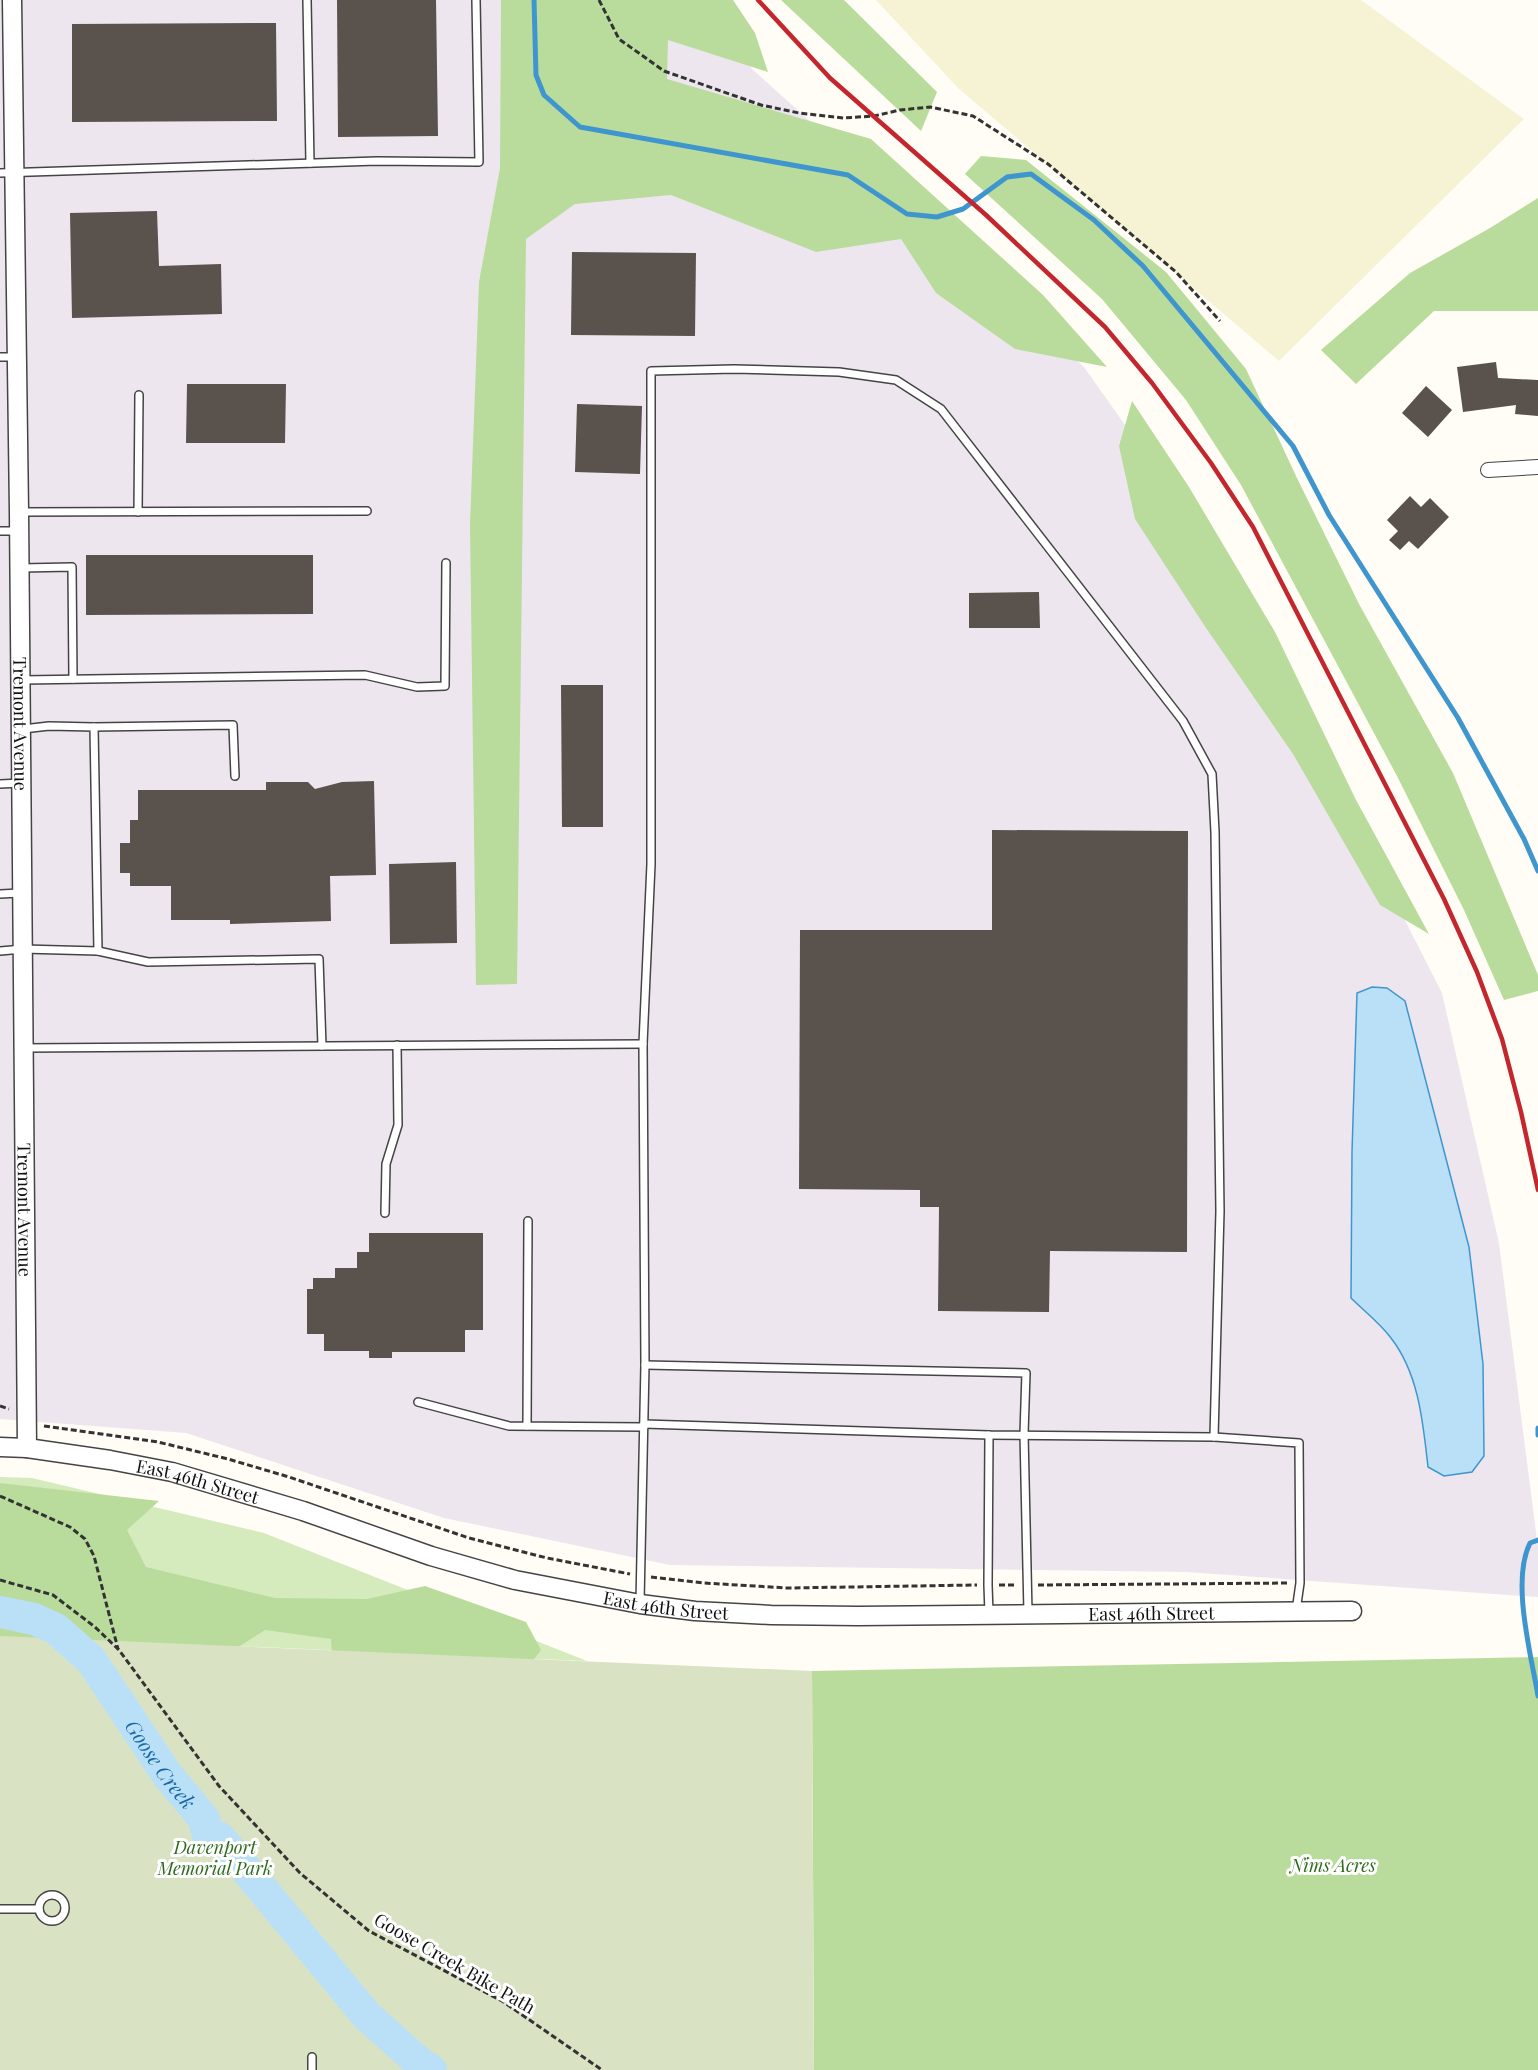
<svg xmlns="http://www.w3.org/2000/svg" width="1538" height="2070" font-family="'Playfair Display',serif">
  <style>
    .industrial { fill: #eee6ef }
    .farmland { fill: #f6f3d4 }
    .green { fill: #d5ebbd }
    .forest { fill: #b9dc9c }
    .cemetery { fill: #d9e3c4 }
    .water { fill: #b9e0f7; stroke: #3f96cf; stroke-width: 1.5 }
    .lines { fill: none; stroke-linecap: round; stroke-linejoin: round }
    .stream { stroke: #3f96cf; stroke-width: 5 }
    .river { stroke: #b9e0f7; stroke-width: 32 }
    .building { fill: #5a524d }
    .service-casing { stroke: #444; stroke-width: 10 }
    .minor-casing { stroke: #444; stroke-width: 16 }
    .tertiary-casing { stroke: #444; stroke-width: 21 }
    .path { stroke: #333; stroke-width: 3; stroke-dasharray: 6 3; stroke-linecap: butt }
    .service { stroke: #fff; stroke-width: 7 }
    .minor { stroke: #fff; stroke-width: 14 }
    .tertiary { stroke: #fff; stroke-width: 18 }
    .rail { stroke: #c4262e; stroke-width: 4.5 }
    .labels { text-anchor: middle; dominant-baseline: central; stroke-width: 6; stroke-linejoin: round; paint-order: stroke }
    .street-label { font-size: 18px; fill: #111; stroke: #fff }
    .park-label { font-size: 18px; font-style: italic; fill: #2f6b1f; stroke: #fff }
    .water-label { font-size: 20px; font-style: italic; fill: #1768a6; stroke: #fff }
  </style>
  <rect width="100%" height="100%" fill="#fffdf5"/>
  <!-- industrial -->
  <polygon class="industrial" points="0,0 709,0 752,69 1084,367 1224,565 1442,993 1499,1243 1538,1548 1538,1597 1186,1572 670,1565 444,1518 186,1433 0,1419"/>
  <!-- farmland -->
  <polygon class="farmland" points="876,0 1361,0 1524,119 1279,361 958,88"/>
  <!-- green -->
  <polygon class="green" points="0,1477 32,1478 264,1533 587,1661 0,1636"/>
  <!-- forest -->
  <g class="forest">
    <polygon points="501,0 733,0 755,33 768,72 668,40 667,79 871,139 1043,295 1107,367 1015,349 936,293 901,239 816,252 671,195 575,204 526,239 517,984 476,985 470,525 479,282 500,168"/>
    <polygon points="781,0 844,0 937,92 921,131"/>
    <polygon points="981,156 1026,160 1166,272 1246,369 1296,476 1359,604 1453,773 1538,975 1538,991 1504,1000 1464,910 1397,776 1241,485 1186,400 1102,299 965,174"/>
    <polygon points="1538,198 1538,311 1434,311 1356,384 1321,350 1410,273 1490,228"/>
    <polygon points="1132,401 1189,487 1275,632 1355,798 1429,934 1380,905 1293,754 1204,625 1135,519 1119,446"/>
    <polygon points="0,1483 159,1501 127,1530 146,1567 275,1598 367,1599 425,1586 526,1622 541,1650 504,1699 335,1701 331,1639 265,1630 196,1674 0,1645"/>
    <polygon points="1538,1657 1538,2070 814,2070 812,1671"/>
  </g>
  <!-- cemetery -->
  <polygon class="cemetery" points="0,1636 812,1671 814,2070 0,2070"/>
  <!-- water -->
  <path class="water" d="M1372,987L1387,988L1405,1001L1469,1247L1483,1364L1484,1456L1472,1472L1444,1476L1428,1467C1423,1423 1419,1374 1391,1338C1380,1323 1364,1311 1351,1298L1352,1152L1357,993Z"/>
  <g class="lines">
    <!-- stream -->
    <g class="stream">
      <polyline points="534,0 536,75 544,95 580,127 848,175 907,214 937,217 963,209 1007,177 1031,174 1094,220 1143,266 1293,446 1329,515 1458,718 1524,839 1538,871"/>
      <polyline points="1538,1428 1538,1435"/>
      <path d="M1538,1540L1530,1543C1511,1581 1531,1654 1538,1696"/>
    </g>
    <!-- river -->
    <path class="river" id="s1" d="M0,1612L34,1619L56,1629L91,1660L168,1776L204,1819L207,1832L220,1838L367,2016L421,2064L431,2070"/>
  </g>
  <!-- building -->
  <g class="building">
    <polygon points="337,0 436,0 438,136 338,137"/>
    <polygon points="276,23 277,121 72,122 72,24"/>
    <polygon points="157,211 159,266 221,264 222,314 72,318 70,213"/>
    <polygon points="572,252 696,253 695,336 571,335"/>
    <polygon points="1496,362 1498,378 1538,380 1538,416 1515,414 1516,405 1463,412 1457,367"/>
    <polygon points="187,384 286,384 285,443 186,443"/>
    <polygon points="1426,386 1452,410 1428,437 1402,413"/>
    <polygon points="577,404 642,406 640,474 575,472"/>
    <polygon points="1410,496 1421,507 1430,498 1449,517 1418,549 1409,541 1400,550 1389,540 1398,531 1387,520"/>
    <polygon points="86,555 313,555 313,614 86,615"/>
    <polygon points="1039,592 1040,628 969,628 969,593"/>
    <polygon points="561,685 603,685 603,827 562,827"/>
    <polygon points="374,781 376,875 330,876 331,921 230,924 230,920 171,920 171,886 130,886 130,873 120,873 120,843 130,843 130,820 138,820 138,790 266,790 266,782 308,782 315,789 342,782"/>
    <polygon points="992,830 1188,831 1187,1252 1050,1251 1049,1312 938,1311 939,1207 920,1207 920,1190 799,1189 800,930 992,930"/>
    <polygon points="456,862 457,943 390,944 389,864"/>
    <polygon points="369,1233 483,1233 483,1330 465,1330 465,1352 392,1352 392,1358 369,1358 369,1351 324,1351 324,1334 307,1334 307,1289 313,1289 313,1278 335,1278 335,1268 357,1268 357,1252 369,1252"/>
  </g>
  <g class="lines">
    <!-- service casing -->
    <g class="service-casing">
      <g id="service">
        <polyline points="307,0 310,163"/>
        <polyline points="0,173 377,161 479,162 476,0"/>
        <polyline points="0,357 15,357"/>
        <polyline points="19,512 367,511"/>
        <polyline points="138,512 139,395"/>
        <polyline points="0,531 18,531"/>
        <polyline points="21,568 72,567 73,679"/>
        <polyline points="23,680 365,675 417,687 445,686 446,563"/>
        <polyline points="94,727 233,725 235,776"/>
        <polyline points="0,784 21,783"/>
        <polyline points="0,894 20,893"/>
        <polyline points="0,951 23,949 98,951 94,727 49,726 23,729"/>
        <polyline points="98,951 148,962 319,959 322,1046"/>
        <polyline points="24,1048 643,1044"/>
        <polyline points="385,1213 386,1164 398,1125 397,1045"/>
        <polyline points="645,1365 1026,1373 1024,1434 1028,1613"/>
        <polyline points="418,1402 509,1426 644,1427"/>
        <polyline points="644,1424 989,1435 1214,1437 1299,1443 1300,1583 1296,1611"/>
        <polyline points="527,1426 528,1221"/>
        <polyline points="989,1435 988,1585 989,1614"/>
        <polyline points="640,1602 645,1365 643,1044 651,864 651,371 734,369 839,372 896,380 941,409 1183,721 1212,774 1215,832 1220,1211 1214,1437"/>
        <circle cx="52" cy="1908" r="13"/>
        <polyline points="0,1909 39,1909"/>
        <polyline points="312,2070 312,2057"/>
      </g>
    </g>
    <!-- minor casing -->
    <g class="minor-casing">
      <polyline id="minor" points="1488,470 1538,467"/>
    </g>
    <!-- tertiary casing -->
    <g class="tertiary-casing">
      <g id="tertiary">
        <path id="s2" d="M12,0L19,512L27,1448"/>
        <path id="s3" d="M0,1447L27,1448L110,1460L172,1472L303,1511L431,1556L515,1580L640,1604L695,1611L771,1615L858,1616L1352,1611"/>
      </g>
    </g>
    <!-- path -->
    <g class="path">
      <polyline points="599,0 619,39 664,71 761,105 799,113 844,118 874,116 900,110 930,107 973,116 1048,164 1176,272 1220,321"/>
      <polyline points="0,1406 9,1409"/>
      <polyline points="44,1426 158,1442 228,1459 289,1477 469,1538 547,1558 630,1574"/>
      <polyline points="0,1496 70,1527 85,1539 94,1556 118,1649"/>
      <polyline points="651,1577 704,1583 787,1588 977,1585"/>
      <polyline points="0,1580 53,1595 95,1627 119,1650 219,1786 300,1873 369,1931 502,2001 602,2070"/>
      <polyline points="999,1585 1016,1585"/>
      <polyline points="1038,1585 1289,1583"/>
    </g>
    <!-- service -->
    <use href="#service" class="service"/>
    <!-- minor -->
    <use href="#minor" class="minor"/>
    <!-- tertiary -->
    <use href="#tertiary" class="tertiary"/>
    <!-- rail -->
    <polyline class="rail" points="758,0 830,78 986,215 1105,327 1152,383 1211,463 1253,527 1444,899 1477,972 1502,1039 1521,1112 1538,1190"/>
  </g>
  <g class="labels">
    <!-- street labels -->
    <g class="street-label">
      <text stroke="none"><textPath href="#s2" startOffset="724">Tremont Avenue</textPath></text>
      <text stroke="none"><textPath href="#s2" startOffset="1210">Tremont Avenue</textPath></text>
      <text stroke="none"><textPath href="#s3" startOffset="201">East 46th Street</textPath></text>
      <text stroke="none"><textPath href="#s3" startOffset="687">East 46th Street</textPath></text>
      <text stroke="none"><textPath href="#s3" startOffset="1173">East 46th Street</textPath></text>
      <text transform="translate(455 1963) rotate(30)">Goose Creek Bike Path</text>
    </g>
    <!-- park labels -->
    <g class="park-label">
      <text x="215" y="1847">Davenport<tspan x="215" dy="21">Memorial Park</tspan></text>
      <text x="1333" y="1865">Nims Acres</text>
    </g>
    <!-- water labels -->
    <g class="water-label">
      <text stroke="none"><textPath href="#s1" startOffset="231">Goose Creek</textPath></text>
    </g>
  </g>
</svg>
